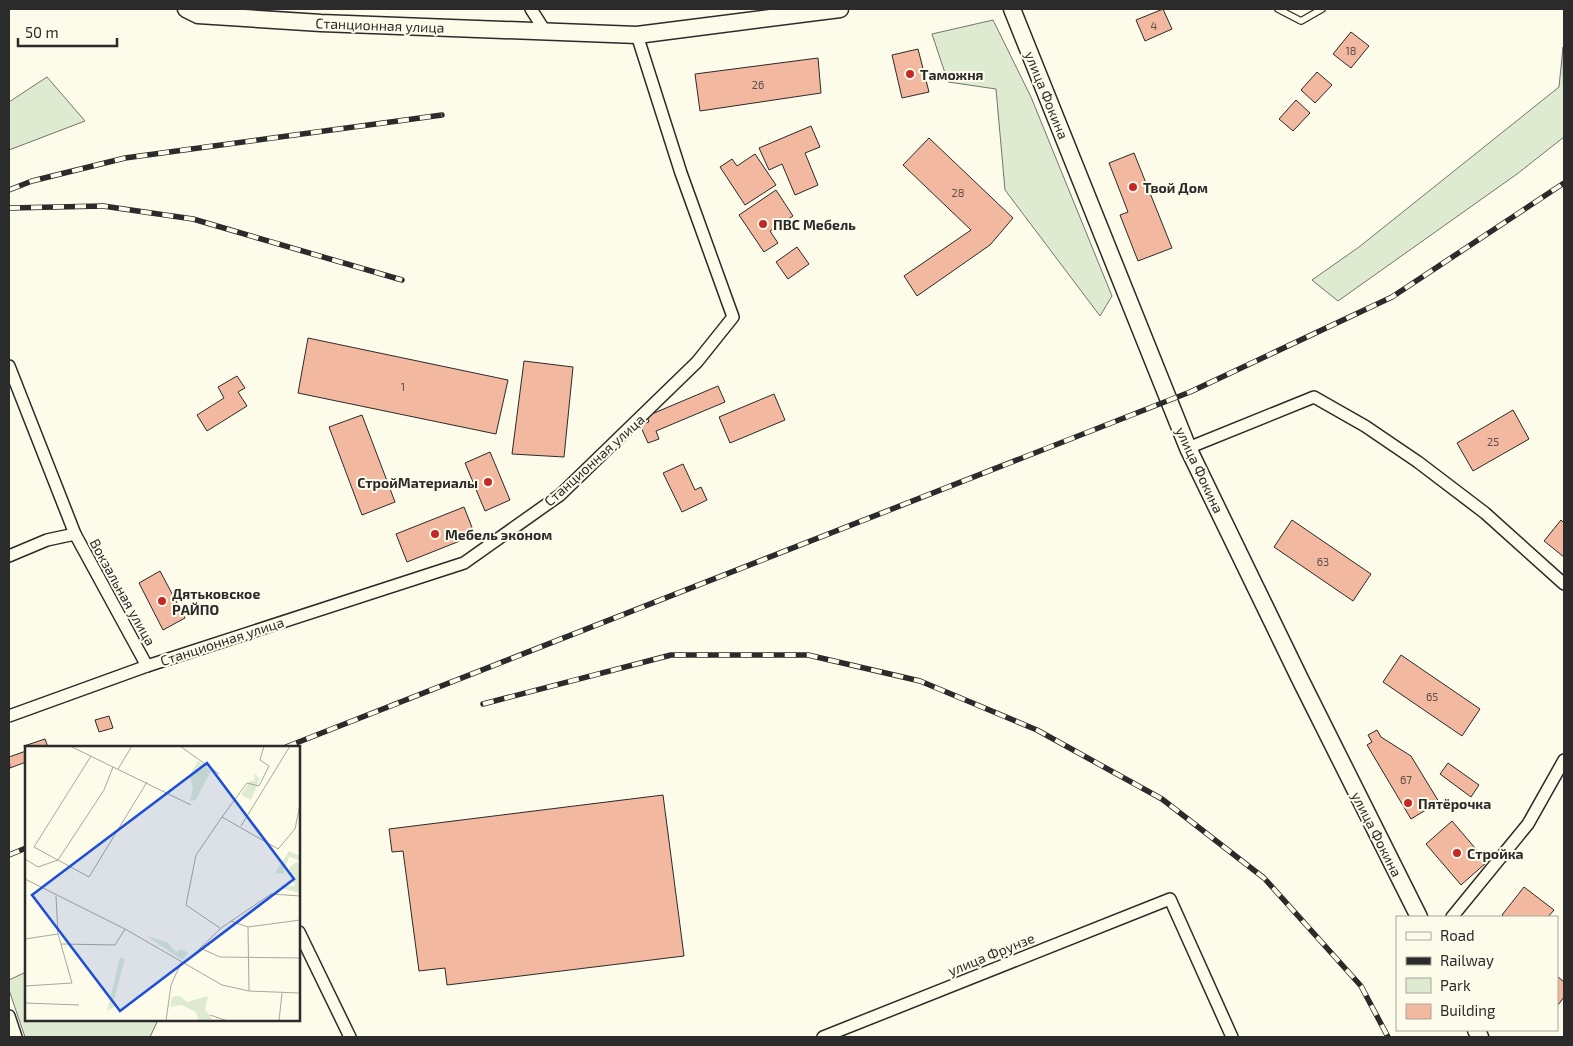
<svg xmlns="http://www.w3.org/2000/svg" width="1573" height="1046" font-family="'Exo 2',sans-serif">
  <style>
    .green { fill: #deebd1; stroke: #74746e }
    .building { fill: #f2b8a0; stroke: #2b2b2b }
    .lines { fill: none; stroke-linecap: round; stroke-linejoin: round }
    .lane-casing { stroke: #2b2b2b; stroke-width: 8 }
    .street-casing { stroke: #2b2b2b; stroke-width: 14 }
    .secondary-casing { stroke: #2b2b2b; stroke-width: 19 }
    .lane { stroke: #fdfbea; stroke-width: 5.5 }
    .street { stroke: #fdfbea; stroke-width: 11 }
    .secondary { stroke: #fdfbea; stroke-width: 16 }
    .rail-casing { stroke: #2b2b2b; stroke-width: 5.5 }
    .rail { stroke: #fdfbea; stroke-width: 4; stroke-dasharray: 11; stroke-linecap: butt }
    .poi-dot { fill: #c62828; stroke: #fdfbea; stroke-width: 2 }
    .labels { text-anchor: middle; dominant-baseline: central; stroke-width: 4; stroke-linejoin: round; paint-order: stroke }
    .number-label { font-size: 11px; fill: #5d4e48 }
    .street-label { font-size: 14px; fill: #2b2b2b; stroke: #fdfbea }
    .poi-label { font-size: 14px; font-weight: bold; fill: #2b2b2b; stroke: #fdfbea; text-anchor: start }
    .inset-road { fill: none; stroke: #a9a89e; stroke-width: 1 }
    .view { fill: #1d4ed8; fill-opacity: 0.15; stroke: #1d4ed8; stroke-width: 2.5 }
    .inset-edge { fill: none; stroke: #2b2b2b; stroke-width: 2.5 }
  </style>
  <rect width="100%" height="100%" fill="#fdfbea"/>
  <!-- green -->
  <g class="green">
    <polygon points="993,20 1031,97 1112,296 1100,316 1005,190 996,89 948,82 932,34"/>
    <polygon points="1563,47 1564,137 1517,174 1338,301 1312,280 1359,247 1559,87"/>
    <polygon points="47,77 85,121 9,150 9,102"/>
    <polygon points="26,972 26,1020 158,1020 150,1037 25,1037 9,990 9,980"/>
  </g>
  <!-- building -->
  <g class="building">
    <polygon points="1163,9 1172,29 1145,41 1136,20"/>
    <polygon points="1351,32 1369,46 1351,68 1333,54"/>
    <polygon points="918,49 929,92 902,98 892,55"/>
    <polygon points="818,58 821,93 700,111 695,74"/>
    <polygon points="1317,72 1332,85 1315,103 1301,90"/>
    <polygon points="1296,100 1310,113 1293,131 1279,119"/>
    <polygon points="811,126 820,147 805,153 818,185 795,195 782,164 769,170 759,148"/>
    <polygon points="929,138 1013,218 990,245 917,296 904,276 971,230 903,165"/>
    <polygon points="1134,153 1172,248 1138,261 1120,215 1128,212 1109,163"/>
    <polygon points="755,154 776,185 745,205 720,167 732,159 737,166"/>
    <polygon points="776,190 793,216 770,231 778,243 764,252 739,215"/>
    <polygon points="797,247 809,264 788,279 776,262"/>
    <polygon points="308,338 508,380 496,434 298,393"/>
    <polygon points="524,361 573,367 564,457 512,454"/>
    <polygon points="237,376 245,388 238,392 247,406 207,431 197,415 224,398 218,387"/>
    <polygon points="718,386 725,402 656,431 659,439 648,443 640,425 649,422 647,416"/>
    <polygon points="774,394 785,420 730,443 719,417"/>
    <polygon points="1513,410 1529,439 1473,471 1457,443"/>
    <polygon points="362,415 395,502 362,515 329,427"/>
    <polygon points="490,452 510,500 485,511 465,463"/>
    <polygon points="683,464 695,490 701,487 707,500 682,512 663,473"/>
    <polygon points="464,507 475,535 407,562 396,534"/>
    <polygon points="1292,520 1371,574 1353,601 1274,547"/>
    <polygon points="1561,520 1564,523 1564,557 1544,541"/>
    <polygon points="160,571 185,618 163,630 139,583"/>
    <polygon points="1401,655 1480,709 1462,736 1383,682"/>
    <polygon points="109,716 113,728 99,732 95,720"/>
    <polygon points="1377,730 1381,737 1411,756 1439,802 1411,819 1367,745 1372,742 1368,735"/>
    <polygon points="45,739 48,747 26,747 26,762 10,768 9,757 26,751 24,746"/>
    <polygon points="1448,763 1479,785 1471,797 1440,774"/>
    <polygon points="663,795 684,956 447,985 445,968 419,971 403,851 392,852 389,829"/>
    <polygon points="1452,821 1487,862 1461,885 1426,844"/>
    <polygon points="1524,887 1554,910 1548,917 1505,917 1502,915"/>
    <polygon points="1557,976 1564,982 1564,997 1558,1005 1557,1004"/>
  </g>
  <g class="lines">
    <!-- lane casing -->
    <g class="lane-casing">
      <polyline id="lane" points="1278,9 1301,21 1322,9"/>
    </g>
    <!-- street casing -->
    <g class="street-casing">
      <g id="street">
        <polyline points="531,9 545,31"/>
        <polyline points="9,366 75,534 147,666 9,716"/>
        <polyline points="1188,448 1314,397 1365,426 1418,462 1485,513 1564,584"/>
        <polyline points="9,556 47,540 75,534"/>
        <polyline points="147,666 464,563 560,495 697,362 733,317 681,173 637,35"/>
        <polyline points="1452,917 1528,824 1564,760"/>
        <polyline points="299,932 350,1037"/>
        <polyline points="9,1016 16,1037"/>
        <polyline points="823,1037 1170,899 1232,1037"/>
      </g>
    </g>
    <!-- secondary casing -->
    <g class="secondary-casing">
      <g id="secondary">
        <polyline points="186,9 198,15 321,23 637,35 840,9"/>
        <polyline points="1012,9 1188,448 1300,679 1419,917"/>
        <polyline points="1476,1030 1480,1037"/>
      </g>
    </g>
    <!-- lane -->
    <use href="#lane" class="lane"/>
    <!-- street -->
    <use href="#street" class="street"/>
    <!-- secondary -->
    <use href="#secondary" class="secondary"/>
    <!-- rail casing -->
    <g class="rail-casing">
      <g id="rail">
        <polyline points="9,190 32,181 125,158 442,115"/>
        <polyline points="9,208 103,206 193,219 402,280"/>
        <polyline points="483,704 671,655 808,655 920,681 1037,730 1162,799 1264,878 1361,986 1388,1037"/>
        <polyline points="286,747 1190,392 1392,297 1564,183"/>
        <polyline points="9,855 26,848"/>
      </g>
    </g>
    <!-- rail -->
    <use href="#rail" class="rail"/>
  </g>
  <!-- markers -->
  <g class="poi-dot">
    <circle cx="910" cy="74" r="5"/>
    <circle cx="1133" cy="187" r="5"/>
    <circle cx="763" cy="224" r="5"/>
    <circle cx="488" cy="482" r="5"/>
    <circle cx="435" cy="534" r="5"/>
    <circle cx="162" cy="601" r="5"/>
    <circle cx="1408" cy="803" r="5"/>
    <circle cx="1457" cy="853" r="5"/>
  </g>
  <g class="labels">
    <!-- number labels -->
    <g class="number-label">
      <text x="1154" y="25">4</text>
      <text x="1351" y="50">18</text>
      <text x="758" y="84">26</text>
      <text x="958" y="192">28</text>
      <text x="403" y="386">1</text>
      <text x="1493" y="441">25</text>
      <text x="1323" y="561">63</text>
      <text x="1432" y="696">65</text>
      <text x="1406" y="779">67</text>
    </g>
    <!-- street labels -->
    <g class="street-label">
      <text transform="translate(380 25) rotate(2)">Станционная улица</text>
      <text transform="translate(1047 95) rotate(68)">улица Фокина</text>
      <text transform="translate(594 460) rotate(-42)">Станционная улица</text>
      <text transform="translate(1200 470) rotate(65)">улица Фокина</text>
      <text transform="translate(123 592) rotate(61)">Вокзальная улица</text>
      <text transform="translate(222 641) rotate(-18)">Станционная улица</text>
      <text transform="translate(1377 834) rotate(63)">улица Фокина</text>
      <text transform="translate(991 954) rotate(-22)">улица Фрунзе</text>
    </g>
    <!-- poi labels -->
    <g class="poi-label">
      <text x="920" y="74">Таможня</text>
      <text x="1143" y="187">Твой Дом</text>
      <text x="773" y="224">ПВС Мебель</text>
      <text x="478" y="482" text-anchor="end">СтройМатериалы</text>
      <text x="445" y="534">Мебель эконом</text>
      <text x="172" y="593">Дятьковское<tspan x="172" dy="16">РАЙПО</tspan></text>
      <text x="1418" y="803">Пятёрочка</text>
      <text x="1467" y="853">Стройка</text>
    </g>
  </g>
  <!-- overview -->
  <g transform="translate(25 746)">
    <rect width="275" height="275" fill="#fdfbea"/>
    <path d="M173,15L186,25L171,54L165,55L168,42L165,29ZM229,27L235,33L226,54L216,49L225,35H230ZM264,105L275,110V114L264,111L258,128L250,127ZM272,115L275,124V147L256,142L257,139L270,140L264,122ZM121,190L142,196L151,206L157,203L163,207L157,214ZM95,212H100L89,254L92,259L82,265ZM155,250L162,256L183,250L180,263L187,273L197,275H174L171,266L156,259L145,261L147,251Z" fill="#deebd1"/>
    <path class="inset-road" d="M45,0L166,59M155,0L194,28M239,0L235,14L244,20L234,40L222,37L197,71L253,103L270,83L275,58M66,10L9,101L64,131L122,36M93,23L107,0M216,80L265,0M0,113L13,121L33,114L79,44L88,21M0,133L100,183L197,239L224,245L275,247M206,175L223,181L275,174M223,181L224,245M195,182L161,159L171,109L197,71M0,193L33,188M36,198L90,199L100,183M175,202L195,211L275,212M0,240L47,237L33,188L31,150M0,257L54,259M185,269L203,275M141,275L146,239L156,217L162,215L196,182L246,148L275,150M254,275L257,247"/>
    <path class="view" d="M182,17L269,133L95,265L7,149Z"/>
    <rect width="275" height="275" class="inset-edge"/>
  </g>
  <!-- border -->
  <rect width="1573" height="1046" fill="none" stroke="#2b2b2b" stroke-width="20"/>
  <!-- legend -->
  <rect x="1396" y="916" width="162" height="115" fill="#fdfbea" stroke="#a9a89e"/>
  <rect x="1406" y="932" width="25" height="8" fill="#fdfbea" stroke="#a9a89e"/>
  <text x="1440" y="941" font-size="15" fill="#2b2b2b">Road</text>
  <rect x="1406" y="957" width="25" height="8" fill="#2b2b2b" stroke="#a9a89e"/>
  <text x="1440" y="966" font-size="15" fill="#2b2b2b">Railway</text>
  <rect x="1406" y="978" width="25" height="15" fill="#deebd1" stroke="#a9a89e"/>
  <text x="1440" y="991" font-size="15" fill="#2b2b2b">Park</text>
  <rect x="1406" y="1004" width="25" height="15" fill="#f2b8a0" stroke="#a9a89e"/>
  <text x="1440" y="1016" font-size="15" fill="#2b2b2b">Building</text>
  <!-- scale -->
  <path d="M18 38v8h99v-8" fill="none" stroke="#2b2b2b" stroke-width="2.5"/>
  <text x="25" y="38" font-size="15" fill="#2b2b2b" stroke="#fdfbea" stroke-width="4" paint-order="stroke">50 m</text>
</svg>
